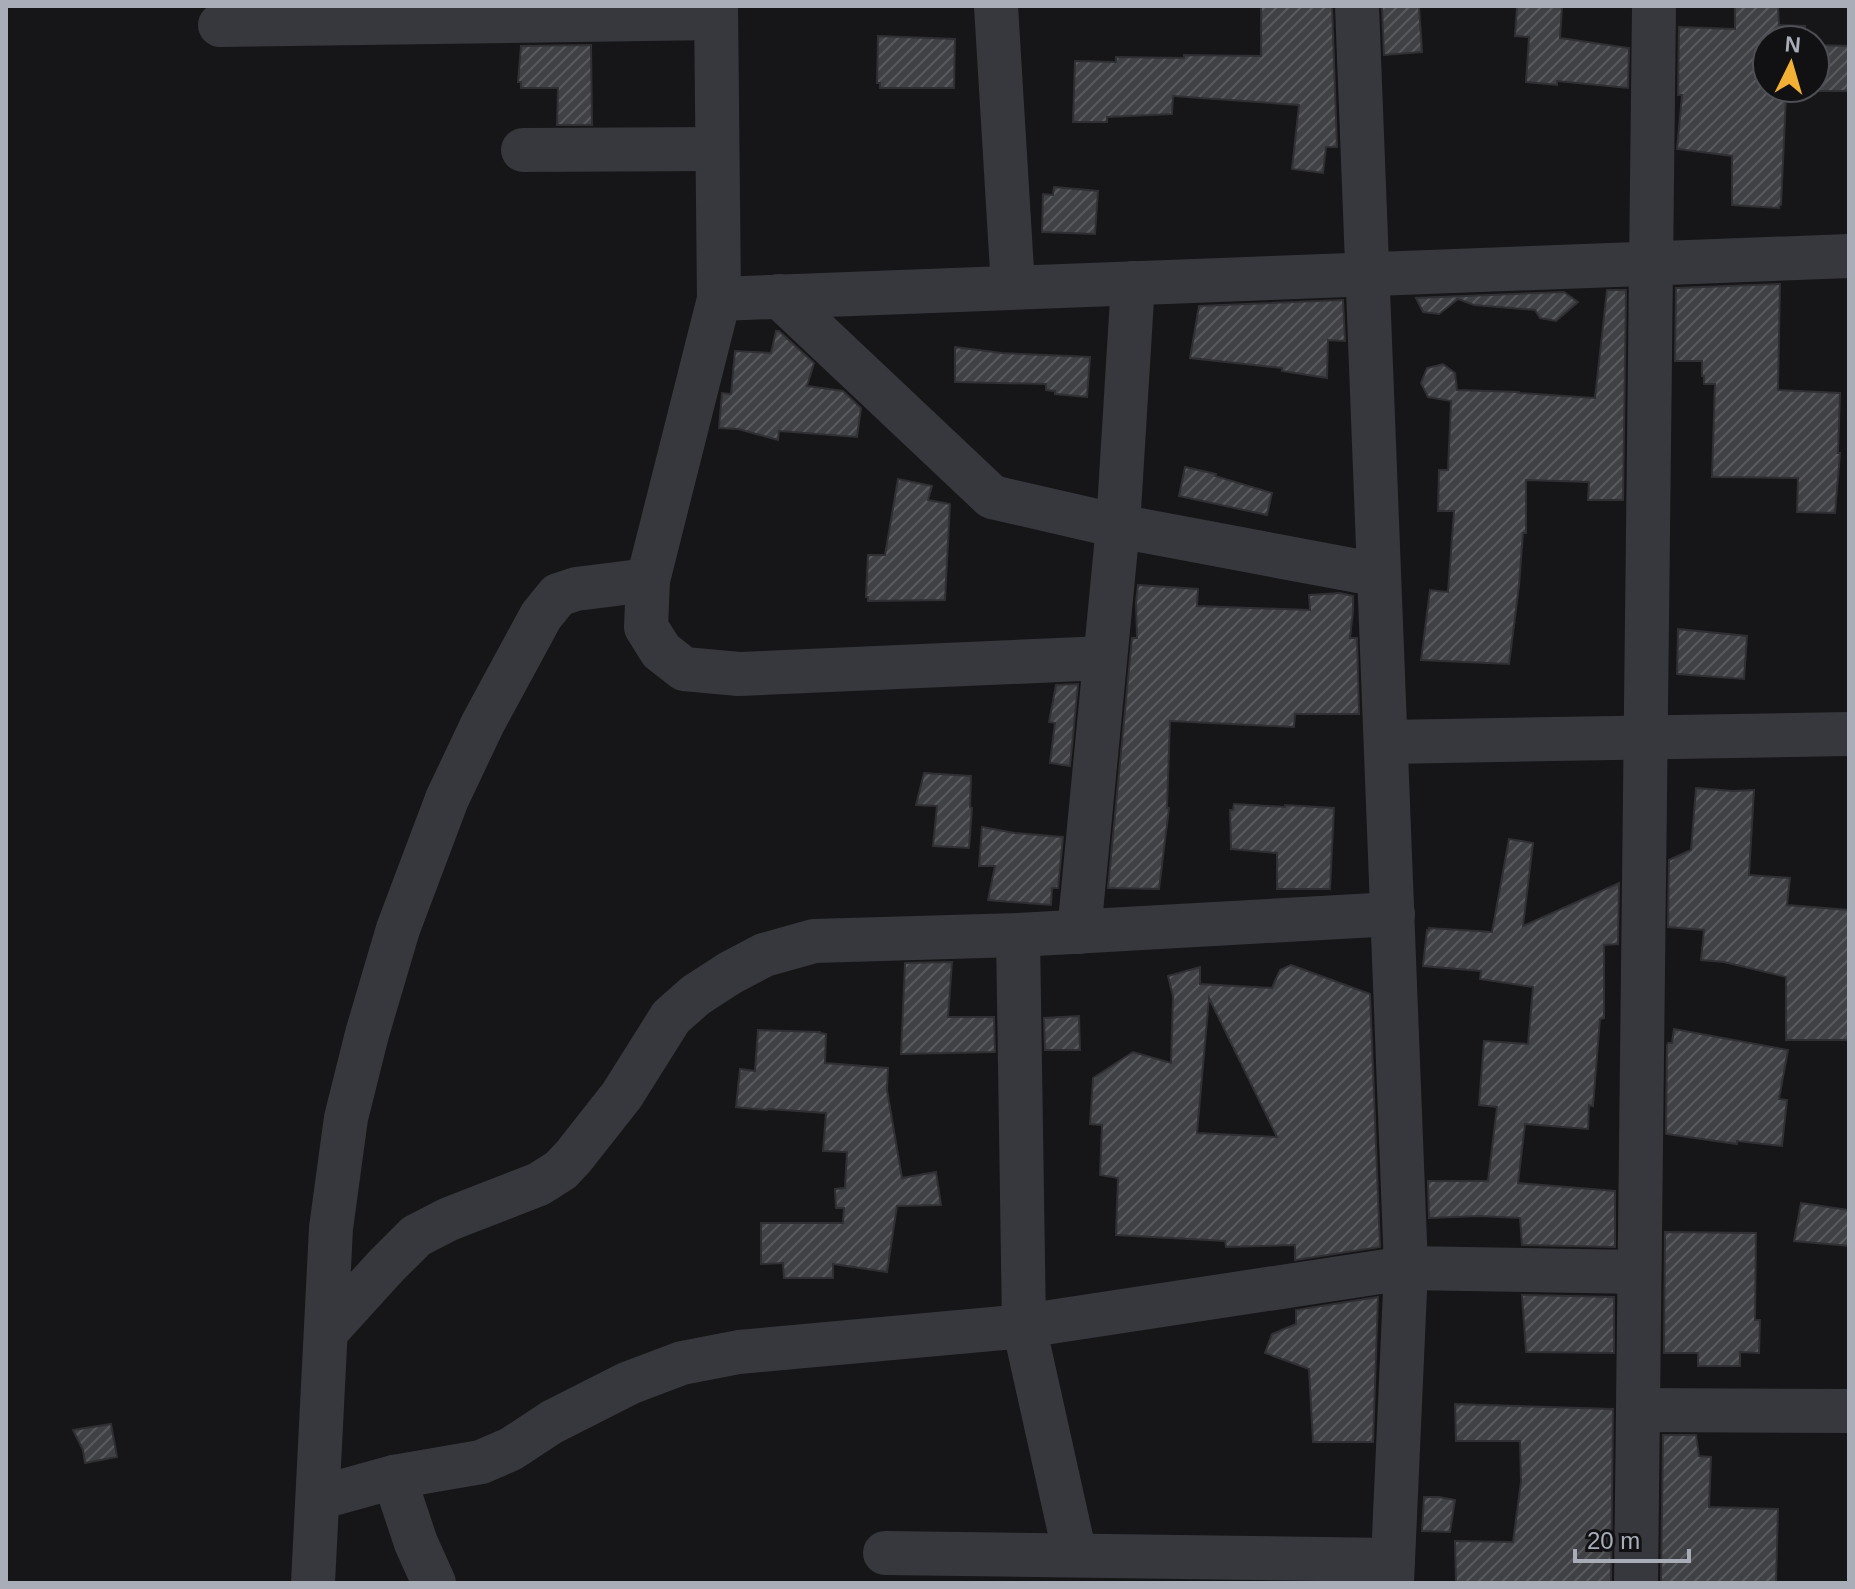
<svg xmlns="http://www.w3.org/2000/svg" width="1855" height="1589" font-family="Helvetica,sans-serif">
  <style>
    .building { fill: url(#building-hatch); stroke: #303034; stroke-width: 2; fill-rule: evenodd }
    .lines { fill: none; stroke-linecap: round; stroke-linejoin: round }
    .minor { stroke: #37383d; stroke-width: 44 }
  </style>
  <defs>
    <pattern id="building-hatch" width="6" height="6" patternUnits="userSpaceOnUse" patternTransform="scale(2)"><rect width="6" height="6" fill="#404145"/><path d="M-1 1l2-2M0 6l6-6M5 7l2-2" fill="none" stroke="#595a5e"/></pattern>
  </defs>
  <rect width="100%" height="100%" fill="#161618"/>
  <!-- building -->
  <g class="building">
    <polygon points="1261,6 1332,6 1337,147 1326,147 1323,173 1292,169 1299,105 1173,96 1172,114 1107,117 1107,122 1073,122 1075,61 1116,62 1116,57 1184,58 1184,55 1261,56"/>
    <polygon points="1382,6 1419,6 1422,52 1384,55"/>
    <polygon points="1517,6 1562,6 1560,38 1629,48 1628,88 1557,81 1557,85 1526,82 1529,37 1515,36"/>
    <polygon points="1735,6 1778,6 1779,25 1805,26 1805,40 1767,40 1767,88 1815,88 1815,45 1849,46 1849,91 1808,91 1808,95 1786,96 1781,205 1779,205 1779,208 1732,205 1732,156 1677,149 1682,95 1678,95 1679,27 1735,29"/>
    <polygon points="878,36 955,39 954,88 880,88 880,83 877,83"/>
    <polygon points="591,45 592,125 557,125 558,88 521,88 521,82 518,82 521,46"/>
    <polygon points="1054,187 1098,191 1095,234 1042,232 1043,194 1053,195"/>
    <polygon points="1780,284 1778,390 1840,393 1838,453 1840,453 1835,513 1797,512 1798,478 1712,477 1715,384 1704,384 1704,376 1702,376 1702,361 1675,361 1676,288"/>
    <polygon points="1607,290 1626,290 1623,500 1588,500 1589,482 1526,480 1526,533 1523,533 1519,586 1509,664 1421,660 1430,590 1448,592 1454,511 1438,511 1439,470 1448,470 1451,401 1428,397 1421,383 1427,368 1443,364 1455,373 1457,390 1519,392 1519,393 1595,398"/>
    <polygon points="1564,292 1578,302 1556,321 1540,318 1535,310 1474,305 1458,299 1439,314 1423,312 1416,298"/>
    <polygon points="1343,300 1345,341 1328,340 1327,378 1282,371 1282,368 1190,358 1199,306"/>
    <polygon points="776,331 779,331 814,363 807,386 843,391 861,408 857,437 779,431 778,440 738,429 719,428 722,393 731,394 735,351 771,353"/>
    <polygon points="955,347 1002,353 1090,357 1087,397 1055,394 1055,391 1046,390 1046,384 955,382"/>
    <polygon points="1185,467 1216,474 1215,476 1272,493 1267,515 1179,496"/>
    <polygon points="898,479 932,486 928,500 950,504 945,600 868,601 868,597 866,597 868,555 885,555"/>
    <polygon points="1138,585 1198,589 1197,606 1310,610 1309,595 1340,593 1353,596 1353,611 1350,638 1357,638 1359,714 1295,714 1294,727 1170,721 1167,808 1169,808 1159,889 1108,888 1132,638 1137,638 1136,603"/>
    <polygon points="1678,629 1747,636 1744,679 1677,674"/>
    <polygon points="1078,684 1070,766 1050,763 1055,723 1049,722 1056,685"/>
    <polygon points="924,773 971,776 970,807 972,808 969,848 933,846 937,806 916,805"/>
    <polygon points="1696,788 1733,791 1754,790 1749,875 1790,878 1787,905 1849,910 1849,1040 1786,1040 1786,977 1724,962 1701,960 1704,930 1668,927 1669,860 1691,850"/>
    <polygon points="1234,804 1285,807 1285,805 1334,808 1330,889 1277,889 1277,853 1231,849 1230,810 1233,810"/>
    <polygon points="982,827 1015,833 1063,837 1058,888 1052,888 1051,905 988,900 995,866 979,866"/>
    <polygon points="1509,839 1533,843 1523,926 1619,883 1618,944 1604,945 1604,1018 1600,1019 1593,1106 1589,1105 1588,1129 1525,1124 1518,1183 1615,1191 1615,1247 1522,1245 1520,1218 1479,1216 1429,1218 1428,1181 1488,1181 1497,1107 1479,1105 1484,1041 1528,1044 1533,987 1480,979 1481,971 1423,966 1427,930 1429,930 1429,928 1492,932"/>
    <polygon points="952,962 948,1017 994,1017 995,1052 901,1054 905,963"/>
    <path d="M1291,965L1370,994L1380,1247L1295,1260V1245L1226,1247L1225,1241L1116,1235L1118,1178L1100,1175L1102,1125L1090,1124L1093,1078L1133,1052L1171,1063L1173,996L1168,976L1200,967V984L1272,988L1280,970ZM1209,998L1277,1137L1197,1133Z"/>
    <polygon points="1079,1016 1080,1050 1045,1050 1044,1018"/>
    <polygon points="1674,1029 1788,1050 1779,1099 1787,1100 1782,1146 1737,1141 1737,1144 1666,1134 1667,1046 1668,1043 1672,1043"/>
    <polygon points="758,1030 820,1032 820,1033 826,1034 825,1063 888,1068 887,1090 902,1178 936,1172 941,1205 897,1206 887,1272 833,1264 833,1278 784,1278 783,1263 761,1264 761,1223 843,1223 844,1208 836,1208 835,1189 845,1188 847,1152 823,1151 826,1113 768,1109 767,1110 736,1107 740,1069 755,1071"/>
    <polygon points="1801,1203 1849,1210 1849,1246 1794,1241"/>
    <polygon points="1665,1232 1756,1233 1755,1320 1760,1320 1759,1353 1740,1352 1740,1366 1698,1366 1698,1353 1664,1353"/>
    <polygon points="1522,1295 1614,1297 1614,1353 1526,1352"/>
    <polygon points="1378,1297 1373,1442 1313,1442 1309,1369 1265,1353 1272,1334 1296,1324 1296,1310"/>
    <polygon points="1455,1404 1613,1409 1611,1583 1456,1583 1455,1541 1513,1542 1521,1482 1520,1441 1456,1441"/>
    <polygon points="111,1424 117,1457 85,1463 83,1450 73,1430"/>
    <polygon points="1663,1435 1696,1435 1699,1456 1711,1457 1709,1507 1778,1509 1776,1583 1661,1583"/>
    <polygon points="1424,1497 1439,1497 1455,1500 1450,1532 1422,1531"/>
  </g>
  <g class="lines">
    <!-- minor -->
    <g class="minor">
      <polyline points="716,6 719,299 648,580 646,627 661,651 684,669 739,674 1105,658"/>
      <polyline points="996,6 1013,287"/>
      <polyline points="1357,6 1406,1268 1392,1583"/>
      <polyline points="220,25 716,18"/>
      <polyline points="523,150 717,149"/>
      <polyline points="779,296 992,497 1118,526 1379,575"/>
      <polyline points="719,299 1849,256"/>
      <polyline points="1386,742 1849,734"/>
      <polyline points="1079,932 1118,526 1133,283"/>
      <polyline points="1018,935 1024,1326 1075,1555"/>
      <polyline points="326,1332 386,1266 416,1236 449,1219 539,1184 561,1170 574,1156 622,1095 671,1017 696,995 730,973 764,955 814,941 1018,935 1393,914"/>
      <polyline points="1638,1410 1849,1411"/>
      <polyline points="394,1477 416,1543 434,1583"/>
      <polyline points="318,1498 394,1477 481,1462 511,1449 552,1422 629,1383 682,1363 739,1352 1024,1326 1406,1268 1639,1272"/>
      <polyline points="885,1553 1393,1560"/>
      <polyline points="313,1583 331,1228 346,1118 367,1034 398,929 447,799 483,723 541,616 558,595 576,589 648,580"/>
      <polyline points="1636,1583 1654,6"/>
    </g>
  </g>
  <!-- border -->
  <rect width="1855" height="1589" fill="none" stroke="#a8adb8" stroke-width="16"/>
  <!-- north arrow -->
  <g transform="translate(1791 64) rotate(5)"><circle r="38" fill="#111113" stroke="#4d4f55" stroke-width="2"/>
  <path d="M0-6L14 30L0 20L-14 30Z" fill="#f2b134"/>
  <text y="-12" font-size="22" font-weight="bold" text-anchor="middle" fill="#a8adb8">N</text>
  </g>
  <!-- scale -->
  <path d="M1575 1549v12h114v-12" fill="none" stroke="#a8adb8" stroke-width="4"/>
  <text x="1587" y="1549" font-size="24" fill="#a8adb8" stroke="#111113" stroke-width="6" paint-order="stroke">20 m</text>
</svg>
